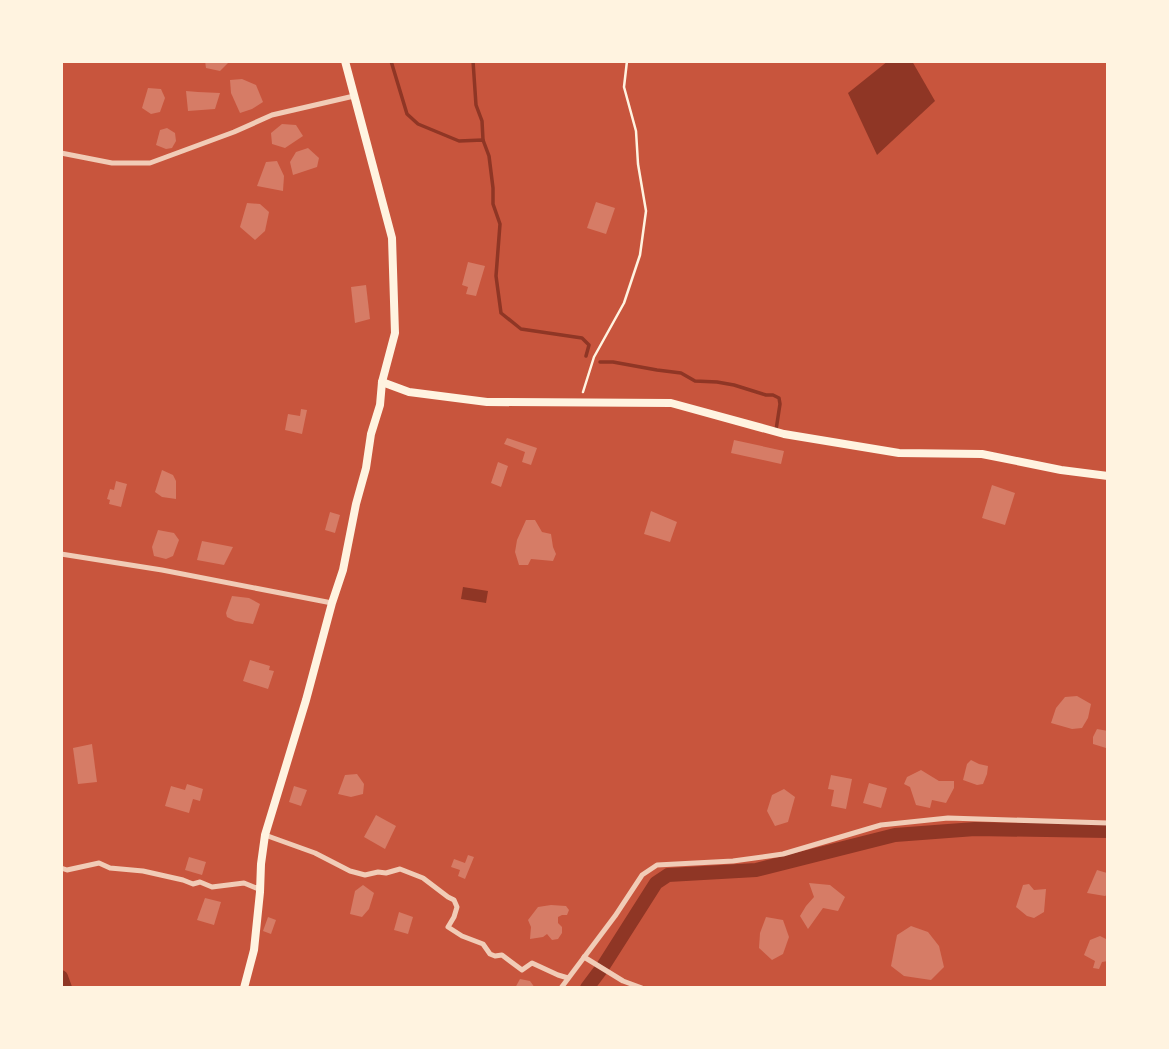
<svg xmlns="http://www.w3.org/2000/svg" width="1169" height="1049" font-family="Lato,sans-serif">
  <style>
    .water { fill: #8f3625 }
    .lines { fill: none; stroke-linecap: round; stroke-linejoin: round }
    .stream { stroke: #8f3625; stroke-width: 3.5 }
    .canal { stroke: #8f3625; stroke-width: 14 }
    .building { fill: #d67c66 }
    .path { stroke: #fff3e0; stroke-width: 2.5 }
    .minor { stroke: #f1ccb7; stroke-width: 5 }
    .secondary { stroke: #fff3e0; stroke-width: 8 }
  </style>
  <rect width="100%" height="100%" fill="#c8553d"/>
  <!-- water -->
  <g class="water">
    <polygon points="888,61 912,61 935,101 877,155 848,93"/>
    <polygon points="463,587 488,591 486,603 461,599"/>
  </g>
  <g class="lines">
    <!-- stream -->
    <g class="stream">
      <polyline points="391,61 407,114 418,124 459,141 483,140 489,156 493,188 493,204 500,224 496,276 501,313 521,329 582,338 589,345 586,356"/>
      <polyline points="473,61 476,105 482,121 483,140"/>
      <polyline points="600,362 613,362 657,370 681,373 695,381 717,382 734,385 766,395 773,395 779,398 780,404 776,430"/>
    </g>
    <!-- canal -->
    <g class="canal">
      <polyline points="61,977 65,988"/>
      <polyline points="587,988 602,968 656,883 668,875 756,870 895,835 975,829 1108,831"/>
    </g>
  </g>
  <!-- building -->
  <g class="building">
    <polygon points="205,61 230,61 220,71 206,68"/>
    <polygon points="242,79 256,85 263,102 252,109 240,113 231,93 230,80"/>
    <polygon points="148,88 161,89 165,98 160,112 151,114 142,108"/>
    <polygon points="186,91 198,92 220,93 215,109 188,111"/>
    <polygon points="282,124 296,125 303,136 285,148 272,144 271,133"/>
    <polygon points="167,128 175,133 176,141 172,148 166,149 156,145 160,130"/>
    <polygon points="308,148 319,158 317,167 293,175 290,162 296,152"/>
    <polygon points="277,161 284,176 283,191 257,186 266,162"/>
    <polygon points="596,202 615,208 606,234 587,228"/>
    <polygon points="247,203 260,204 269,212 265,231 255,240 240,227"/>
    <polygon points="468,262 485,266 476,296 466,294 468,287 462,285"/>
    <polygon points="366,285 370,319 355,323 351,287"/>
    <polygon points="301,409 307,410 302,434 285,430 288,414 300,416"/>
    <polygon points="507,438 537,448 531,465 522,462 525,452 504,444"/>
    <polygon points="734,440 784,451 781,464 731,453"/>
    <polygon points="498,462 508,466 501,487 491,483"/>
    <polygon points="162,470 173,475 176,481 176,499 162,497 155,492"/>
    <polygon points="116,481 127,484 121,507 109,504 110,500 107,499 110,489 114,490"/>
    <polygon points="992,485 1015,493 1005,525 982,518"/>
    <polygon points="651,511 677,522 670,542 644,534"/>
    <polygon points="330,512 340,515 335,533 325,530"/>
    <polygon points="526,520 535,520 542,532 551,534 553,547 556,554 553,561 531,559 528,565 519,565 515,552 517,540"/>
    <polygon points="158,530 174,533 179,540 173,556 166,559 154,556 152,547"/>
    <polygon points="202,541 233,547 224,565 197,560"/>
    <polygon points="232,596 249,598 260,604 253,624 235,621 227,617 226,613"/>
    <polygon points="250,660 270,666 269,670 274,671 268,689 243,681"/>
    <polygon points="1077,696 1091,704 1088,718 1082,728 1072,729 1051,723 1056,708 1065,697"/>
    <polygon points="1097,729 1108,731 1108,744 1106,748 1093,744 1093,737"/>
    <polygon points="92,744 97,782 78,784 73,748"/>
    <polygon points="971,760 979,764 988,766 987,774 983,784 977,785 963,780 967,764"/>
    <polygon points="921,770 939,781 954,781 954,788 946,803 932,800 930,808 916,805 910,787 904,784 907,777"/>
    <polygon points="357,774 364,784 363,794 351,797 338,794 345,775"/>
    <polygon points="831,775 852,779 846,809 831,806 834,790 828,789"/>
    <polygon points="869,783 887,788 881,808 863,803"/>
    <polygon points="187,784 203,789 200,801 193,799 189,813 165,806 171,786 185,790"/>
    <polygon points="294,786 307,790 301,806 289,802"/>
    <polygon points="784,789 795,797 788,822 775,826 767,811 772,795"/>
    <polygon points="376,815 396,826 385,849 364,837"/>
    <polygon points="468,855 474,857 465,879 458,876 460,870 451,867 454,859 465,863"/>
    <polygon points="189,857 206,862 202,875 185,870"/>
    <polygon points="1097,870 1107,873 1108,876 1108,894 1105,896 1087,893"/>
    <polygon points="809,883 830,885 845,897 838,911 823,908 808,929 800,916 806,906 814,897"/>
    <polygon points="1029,884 1034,890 1046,889 1044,912 1034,918 1027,916 1016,907 1023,885"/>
    <polygon points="363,885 374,893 369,909 362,917 350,914 355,891"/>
    <polygon points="205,898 221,902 214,925 197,920"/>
    <polygon points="551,905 566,906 569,910 567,915 562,915 558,917 558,923 562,927 562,933 558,939 552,940 547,934 543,937 530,939 531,927 528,920 538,907"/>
    <polygon points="399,912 413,917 408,934 394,930"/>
    <polygon points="268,917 276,920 271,934 263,931"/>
    <polygon points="766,917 783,920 789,937 783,954 772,960 759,948 760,933"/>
    <polygon points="911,926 928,932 939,946 944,967 931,980 904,976 891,966 897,935"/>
    <polygon points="1100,936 1108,940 1108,961 1102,962 1099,969 1093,968 1095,961 1084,955 1090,940"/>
    <polygon points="520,979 530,981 535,988 515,988"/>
  </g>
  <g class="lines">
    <!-- path -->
    <polyline class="path" points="583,392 594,357 624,303 640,255 646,211 638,164 636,131 624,87 627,61"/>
    <!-- minor -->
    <g class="minor">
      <polyline points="61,153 112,163 150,163 234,132 272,115 354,96"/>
      <polyline points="61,554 162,570 332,603"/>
      <polyline points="265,835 315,853 350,871 365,875 378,872 386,873 400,869 423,878 448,897 454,900 457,907 454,917 448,927 462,936 483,944 490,954 495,956 502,955 522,970 532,963 558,975 568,978"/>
      <polyline points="61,868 67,870 99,863 110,868 143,871 183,880 193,884 200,882 212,887 244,883 256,888 260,886"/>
      <polyline points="584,957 623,981 642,988"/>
      <polyline points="561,988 615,916 642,875 657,865 733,861 783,854 881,825 948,818 1108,823"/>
    </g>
    <!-- secondary -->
    <g class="secondary">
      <polyline points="382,382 409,392 487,402 671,403 784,434 899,453 982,454 1061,470 1108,476"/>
      <polyline points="244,988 254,950 260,892 261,864 265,835 306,700 332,603 343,570 356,504 366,468 371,434 380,405 382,382 395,333 392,238 345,61"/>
    </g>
  </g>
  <!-- border -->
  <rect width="1169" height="1049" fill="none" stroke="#fff3e0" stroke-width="126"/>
</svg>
